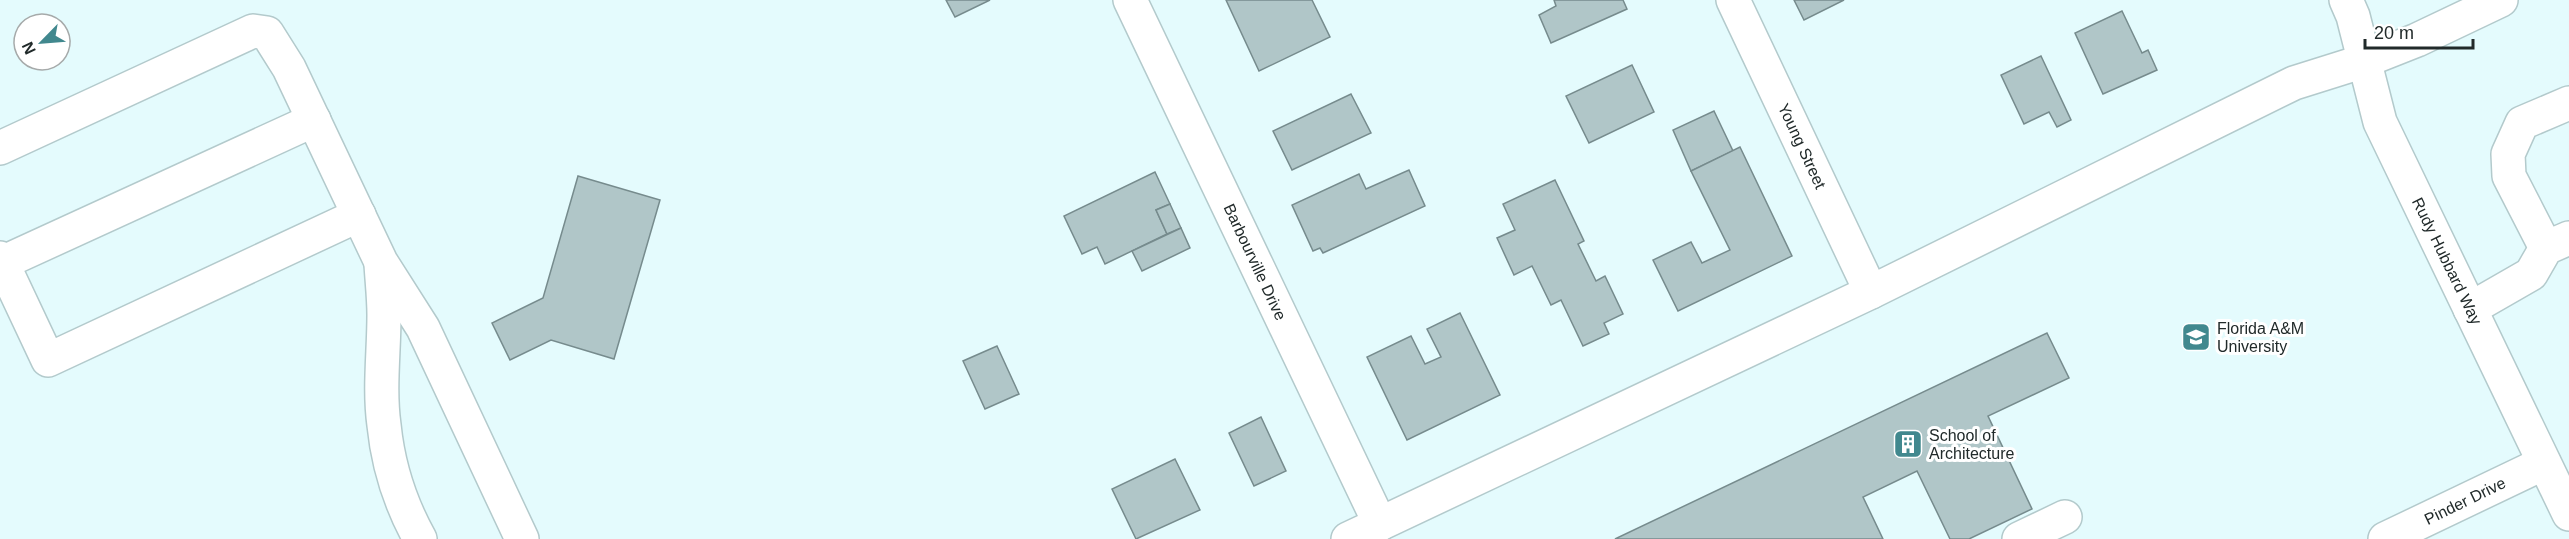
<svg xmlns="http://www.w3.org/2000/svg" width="2569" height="539" font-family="Helvetica,sans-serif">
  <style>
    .building { fill: #b0c6c8; stroke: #768b8d; stroke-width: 1.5 }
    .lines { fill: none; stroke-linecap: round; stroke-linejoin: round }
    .minor-casing { stroke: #b3cacc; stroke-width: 36 }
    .minor { stroke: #fff; stroke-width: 33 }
    .labels { text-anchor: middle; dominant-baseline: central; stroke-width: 6; stroke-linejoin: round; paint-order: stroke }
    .street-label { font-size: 16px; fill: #212a2a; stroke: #fff }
    .poi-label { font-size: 16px; fill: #212a2a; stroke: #fff; text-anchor: start }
  </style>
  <rect width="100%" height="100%" fill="#e4fbfd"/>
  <!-- building -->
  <g class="building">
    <polygon points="946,0 990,0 955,17"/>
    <polygon points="1226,0 1312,0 1330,37 1259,71"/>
    <polygon points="1554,0 1623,0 1627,9 1551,43 1539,15 1556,6"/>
    <polygon points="1794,0 1844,0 1804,20"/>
    <polygon points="2122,11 2142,53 2148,50 2157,70 2103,94 2075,33"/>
    <polygon points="2041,56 2071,120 2057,127 2049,112 2024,124 2001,75"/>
    <polygon points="1632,65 1654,112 1589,143 1566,96"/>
    <polygon points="1351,94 1371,133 1292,170 1273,131"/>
    <polygon points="1714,111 1733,151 1691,171 1673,130"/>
    <polygon points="1740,147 1792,256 1678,311 1653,260 1691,242 1702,263 1730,250 1691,171"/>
    <polygon points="1409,170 1425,206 1323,253 1320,248 1313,251 1292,205 1359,174 1366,189"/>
    <polygon points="1155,172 1170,204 1156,210 1167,234 1105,264 1097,247 1082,254 1064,216"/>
    <polygon points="578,176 660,200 614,359 551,340 510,360 492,323 543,298"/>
    <polygon points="1555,180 1584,241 1578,244 1596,281 1605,276 1623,314 1604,323 1609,334 1583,346 1561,300 1551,305 1532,266 1514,275 1497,238 1515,230 1503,204"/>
    <polygon points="1170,204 1181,228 1167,234 1156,210"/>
    <polygon points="1181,228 1190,248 1142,271 1132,251"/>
    <polygon points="1460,313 1500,395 1407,440 1367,357 1411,336 1425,364 1441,357 1427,329"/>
    <polygon points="2047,333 2069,378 1988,416 2032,509 1969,539 1950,539 1917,471 1863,497 1883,539 1615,539"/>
    <polygon points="997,346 1019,394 985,409 963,361"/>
    <polygon points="1261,417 1286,471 1254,486 1229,433"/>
    <polygon points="1175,459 1200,510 1136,539 1112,489"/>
  </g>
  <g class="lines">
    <!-- minor casing -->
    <g class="minor-casing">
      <g id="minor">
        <polyline points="1130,0 1380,524"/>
        <polyline points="1733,0 1871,292"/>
        <polyline points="2346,0 2353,16 2380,122 2569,514"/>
        <polyline points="0,148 253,31 267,33 289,68 381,262 423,328 522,539"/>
        <polyline points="2546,248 2509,176 2508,154 2522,123 2569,103"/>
        <polyline points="0,258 48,360 359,215"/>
        <polyline points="2,263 314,120"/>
        <path d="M381,264C382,281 384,298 384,315C384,352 379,389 384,425C388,465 401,505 420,539"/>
        <polyline points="2470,309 2531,274 2546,248 2569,238"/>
        <polyline points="1348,539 1871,292 2294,83 2364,61 2417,40 2501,0"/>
        <polyline points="2019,539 2065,517"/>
        <polyline points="2385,539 2544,463"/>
      </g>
    </g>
    <!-- minor -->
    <use href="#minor" class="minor"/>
  </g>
  <!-- icons -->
  <defs>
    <g id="university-square" transform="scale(1.5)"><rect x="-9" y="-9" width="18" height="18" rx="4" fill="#41888e" stroke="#fff"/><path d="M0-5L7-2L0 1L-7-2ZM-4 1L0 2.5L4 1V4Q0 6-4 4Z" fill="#fff"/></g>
    <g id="building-square" transform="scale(1.5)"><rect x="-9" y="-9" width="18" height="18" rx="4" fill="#41888e" stroke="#fff"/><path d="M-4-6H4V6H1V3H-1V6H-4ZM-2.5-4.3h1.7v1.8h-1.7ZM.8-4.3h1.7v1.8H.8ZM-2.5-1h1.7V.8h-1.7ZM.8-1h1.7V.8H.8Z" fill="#fff"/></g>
  </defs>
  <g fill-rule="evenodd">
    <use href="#university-square" x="2196" y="337"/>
    <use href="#building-square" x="1908" y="444"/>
  </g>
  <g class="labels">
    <!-- street labels -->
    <g class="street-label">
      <text transform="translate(1802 146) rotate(65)">Young Street</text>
      <text transform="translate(2447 261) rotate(64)">Rudy Hubbard Way</text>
      <text transform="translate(1255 262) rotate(65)">Barbourville Drive</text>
      <text transform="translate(2465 501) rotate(-26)">Pinder Drive</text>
    </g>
    <!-- poi labels -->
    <g class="poi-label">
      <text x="2217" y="328">Florida A&amp;M<tspan x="2217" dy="18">University</tspan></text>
      <text x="1929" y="435">School of<tspan x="1929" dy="18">Architecture</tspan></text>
    </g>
  </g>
  <!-- north arrow -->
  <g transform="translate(42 42) rotate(245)"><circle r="28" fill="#ffffff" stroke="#a6aaaa" stroke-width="1.5"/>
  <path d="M0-4.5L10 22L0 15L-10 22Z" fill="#41888e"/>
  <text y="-9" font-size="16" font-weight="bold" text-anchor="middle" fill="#212a2a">N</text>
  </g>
  <!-- scale -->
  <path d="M2365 39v9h108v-9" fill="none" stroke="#212a2a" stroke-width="3"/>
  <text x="2374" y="39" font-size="18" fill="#212a2a" stroke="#ffffff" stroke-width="4.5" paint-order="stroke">20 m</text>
</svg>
